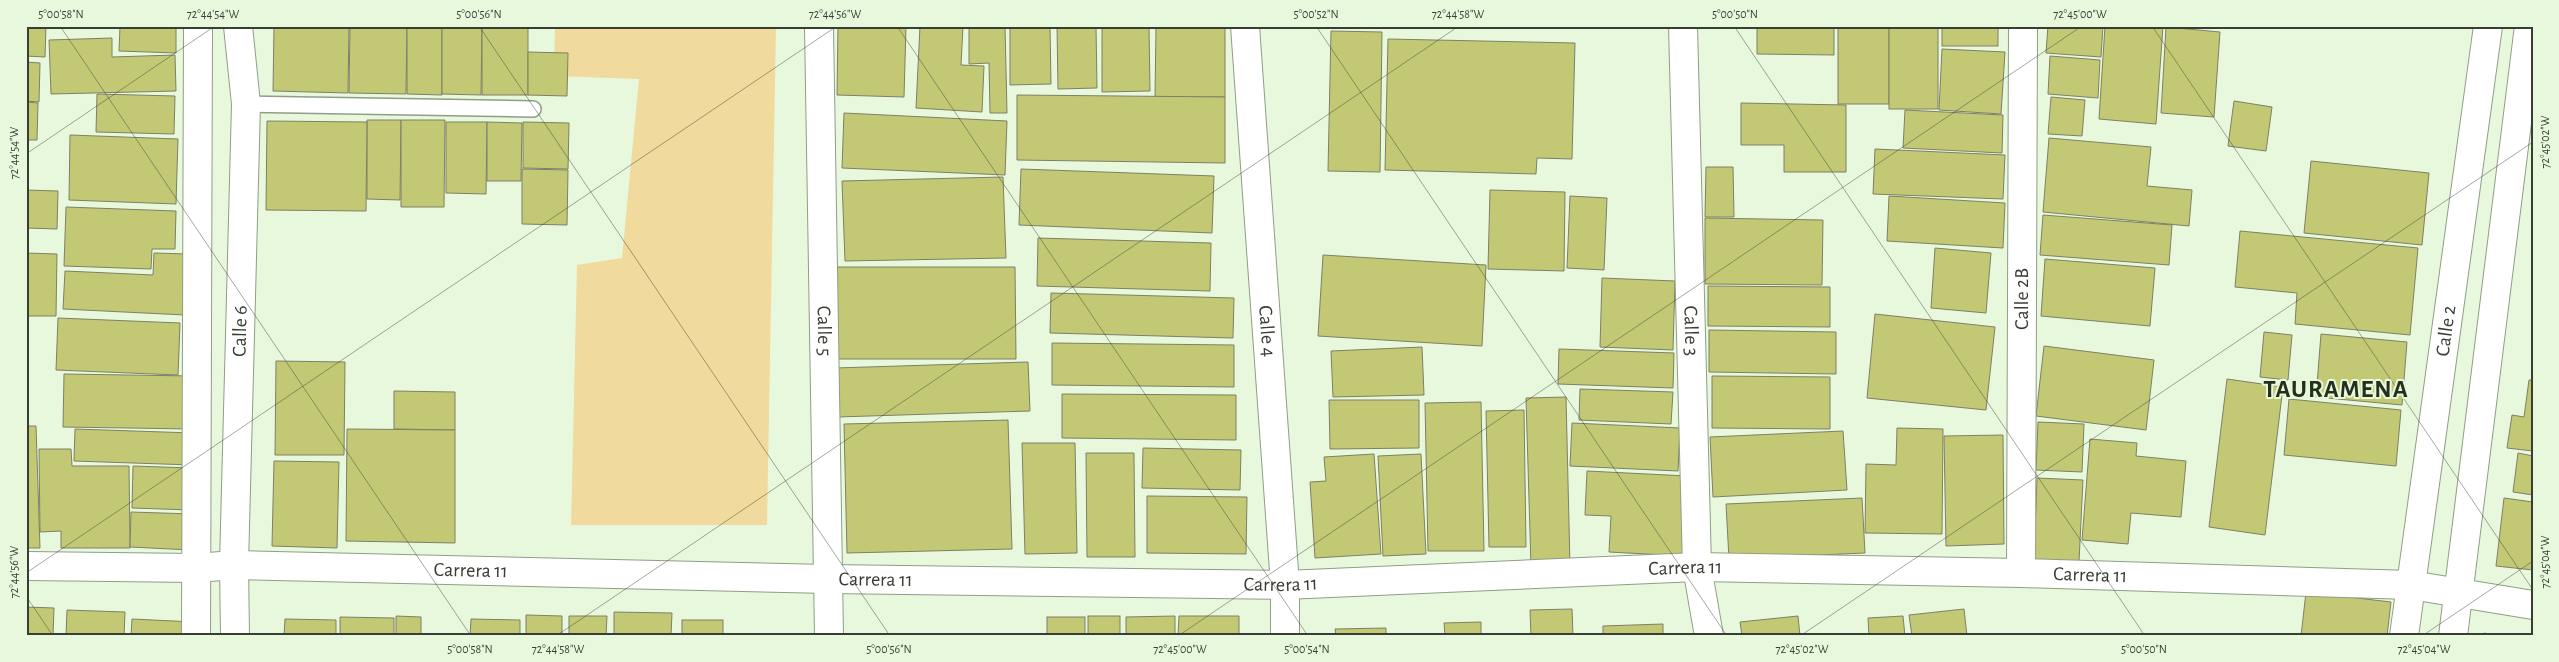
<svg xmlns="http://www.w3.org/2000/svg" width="2559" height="662" font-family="'Alegreya Sans',sans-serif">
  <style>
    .green { fill: #f1da9e }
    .building { fill: #c3c875; stroke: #7e8065 }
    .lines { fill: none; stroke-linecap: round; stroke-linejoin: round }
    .lane-casing { stroke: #8f9e85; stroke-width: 18 }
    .street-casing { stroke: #8f9e85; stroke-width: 30 }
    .secondary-casing { stroke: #8f9e85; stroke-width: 30 }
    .lane { stroke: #fff; stroke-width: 15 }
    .street { stroke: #fff; stroke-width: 28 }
    .secondary { stroke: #fff; stroke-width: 28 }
    .ticks { fill: none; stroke: #383e34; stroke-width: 1; stroke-opacity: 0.45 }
    .labels { text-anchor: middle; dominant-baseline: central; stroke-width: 4; stroke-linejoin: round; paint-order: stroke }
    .street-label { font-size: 20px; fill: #383e34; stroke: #e8f8dd }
    .district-label { font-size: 25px; font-weight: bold; letter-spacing: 1px; fill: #24301b; stroke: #e8f8dd }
    .neatline { fill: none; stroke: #383e34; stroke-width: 2 }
    .ticks-label { font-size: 12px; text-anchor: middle; fill: #383e34 }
  </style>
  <rect width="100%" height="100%" fill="#e8f8dd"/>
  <!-- green -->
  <polygon class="green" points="555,26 776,26 767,525 571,525 577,265 622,258 639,79 554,76"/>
  <!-- building -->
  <g class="building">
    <polygon points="26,26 46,26 45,57 26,56"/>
    <polygon points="120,26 176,26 176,53 119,51"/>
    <polygon points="274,26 349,26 348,93 273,91"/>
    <polygon points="350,26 407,26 406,94 349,93"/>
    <polygon points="407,26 442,26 442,95 407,94"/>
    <polygon points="442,26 482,26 481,95 442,94"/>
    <rect x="482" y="26" width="46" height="69"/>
    <polygon points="838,26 906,26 904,97 837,95"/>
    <polygon points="920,26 963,26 961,65 984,66 982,112 916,108"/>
    <polygon points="969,26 1005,26 1007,113 990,113 989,63 969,64"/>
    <polygon points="1010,26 1050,26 1051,84 1010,85"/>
    <polygon points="1057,26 1096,26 1097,88 1058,89"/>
    <polygon points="1102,26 1149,26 1150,91 1102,92"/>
    <polygon points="1156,26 1225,26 1225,97 1155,97"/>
    <polygon points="1757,26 1834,26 1834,55 1757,54"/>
    <rect x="1838" y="26" width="51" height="78"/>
    <rect x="1889" y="26" width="49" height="83"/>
    <rect x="1942" y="26" width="56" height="20"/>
    <polygon points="2048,26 2103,26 2101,57 2046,53"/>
    <polygon points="2105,26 2163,26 2156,124 2099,119"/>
    <polygon points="2166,27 2220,32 2214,117 2161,113"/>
    <polygon points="1331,31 1382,32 1380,172 1328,171"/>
    <polygon points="112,38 112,57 175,55 176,91 51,94 49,40"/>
    <polygon points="1388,39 1575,43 1572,159 1537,158 1536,174 1385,170"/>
    <polygon points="1942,49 2005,52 2001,114 1939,110"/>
    <polygon points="528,52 568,53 567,96 528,95"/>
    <polygon points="2050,56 2100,60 2098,98 2048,94"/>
    <polygon points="26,62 40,63 39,102 26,101"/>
    <polygon points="97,94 175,96 174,134 96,132"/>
    <polygon points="1017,95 1225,97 1225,163 1017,160"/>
    <polygon points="2051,97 2085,100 2082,136 2048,134"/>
    <polygon points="2234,101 2272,107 2266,151 2228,146"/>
    <polygon points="26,102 38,103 37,140 26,140"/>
    <polygon points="1741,103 1846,105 1846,172 1784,172 1784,145 1741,145"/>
    <polygon points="1905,110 2003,115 2002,153 1903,148"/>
    <polygon points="844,113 1007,121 1005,175 842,168"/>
    <polygon points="367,120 401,120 400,200 367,199"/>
    <polygon points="401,120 445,120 444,207 401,207"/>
    <polygon points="267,121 367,122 366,211 266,210"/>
    <polygon points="446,122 487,122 486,194 446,193"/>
    <polygon points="487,122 522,123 521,181 487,181"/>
    <polygon points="523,122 569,123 568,169 523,168"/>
    <polygon points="70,135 178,139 176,204 69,200"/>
    <polygon points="2049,138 2151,147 2147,186 2192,190 2189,226 2043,212"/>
    <polygon points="1875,149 2005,155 2003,199 1873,194"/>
    <polygon points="2311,161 2429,173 2422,245 2304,233"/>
    <polygon points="1706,167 1733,167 1734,217 1705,217"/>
    <polygon points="522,169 568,170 567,225 522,224"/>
    <polygon points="1021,169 1214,176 1212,233 1019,225"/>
    <polygon points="1003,177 1006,258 845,261 842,181"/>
    <polygon points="26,190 58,191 57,229 26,228"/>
    <polygon points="1490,190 1565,192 1564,271 1488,269"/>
    <polygon points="1570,196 1607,198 1604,270 1567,268"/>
    <polygon points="1889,196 2005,203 2003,248 1887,241"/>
    <polygon points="66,207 176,211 175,249 152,249 151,269 64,266"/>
    <polygon points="2043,215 2172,225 2169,265 2040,255"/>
    <polygon points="1705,218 1823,220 1822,285 1705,284"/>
    <polygon points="2240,231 2418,248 2410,335 2295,324 2297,293 2235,287"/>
    <polygon points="1038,238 1211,243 1210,291 1037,286"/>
    <polygon points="1935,248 1991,253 1986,313 1931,308"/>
    <polygon points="26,253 57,254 56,316 26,316"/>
    <polygon points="154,253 188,254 185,315 63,309 65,271 153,275"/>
    <polygon points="1323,255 1486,265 1482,346 1318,336"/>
    <polygon points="2045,259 2155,268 2150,326 2041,316"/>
    <polygon points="831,267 1015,267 1016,359 832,359"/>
    <polygon points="1602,278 1675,281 1673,350 1600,347"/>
    <polygon points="1708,286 1830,287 1830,327 1708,326"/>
    <polygon points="1051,293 1234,298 1233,338 1050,333"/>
    <polygon points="1875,314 1995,327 1986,410 1867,398"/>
    <polygon points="58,318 180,323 178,375 56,370"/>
    <polygon points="1709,330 1836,332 1836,374 1709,372"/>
    <polygon points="2264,332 2292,335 2288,380 2260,377"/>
    <polygon points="2321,334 2407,342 2402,405 2316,397"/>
    <polygon points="1052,343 1234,345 1234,387 1052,385"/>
    <polygon points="2044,346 2154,360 2146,430 2036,416"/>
    <polygon points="1422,347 1424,395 1333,397 1331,351"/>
    <polygon points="1559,349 1674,353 1673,388 1558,384"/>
    <polygon points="276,361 345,362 344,455 275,455"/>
    <polygon points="1028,362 1030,411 837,417 835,368"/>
    <polygon points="64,374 193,376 192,429 63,427"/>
    <polygon points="1712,376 1830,377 1830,429 1712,428"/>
    <polygon points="2227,379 2283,387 2265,535 2209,527"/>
    <polygon points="2529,380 2533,380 2533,451 2507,448 2512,415 2524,417"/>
    <polygon points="1580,389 1673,392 1671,424 1579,420"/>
    <polygon points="394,391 455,392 455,430 394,429"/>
    <polygon points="1062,394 1236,395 1236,440 1062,438"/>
    <polygon points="1566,397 1570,566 1531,567 1526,398"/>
    <polygon points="2289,399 2401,410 2396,466 2284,455"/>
    <polygon points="1329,400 1419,400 1419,448 1330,449"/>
    <polygon points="1481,402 1484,551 1428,551 1425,403"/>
    <polygon points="1524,410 1526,547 1489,547 1486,411"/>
    <polygon points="1008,420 1012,549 847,553 844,424"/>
    <polygon points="2038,422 2084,424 2082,472 2036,470"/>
    <polygon points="1572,423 1680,428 1678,471 1570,466"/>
    <polygon points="26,426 36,426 40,548 26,548"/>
    <polygon points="1897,428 1943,429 1942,534 1865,533 1866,464 1896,465"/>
    <polygon points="75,429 193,433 192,465 74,461"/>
    <polygon points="347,429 455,430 455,543 346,541"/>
    <polygon points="1843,431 1847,490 1713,497 1710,437"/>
    <polygon points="2003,435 2004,544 1946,546 1944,436"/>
    <polygon points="2090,439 2137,443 2136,456 2186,461 2181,517 2131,513 2128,544 2082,540"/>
    <polygon points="1022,443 1075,443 1077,553 1025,554"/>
    <polygon points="1143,448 1241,450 1240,490 1142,488"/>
    <polygon points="39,449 71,449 72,466 129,466 130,548 61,548 61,531 40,532"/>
    <polygon points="1086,453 1134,453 1135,557 1087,557"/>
    <polygon points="2518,453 2533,456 2533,495 2513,492"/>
    <polygon points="1374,454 1381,554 1315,558 1310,482 1326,481 1324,457"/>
    <polygon points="1421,454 1426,554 1383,556 1378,456"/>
    <polygon points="274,461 339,462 337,548 272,546"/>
    <polygon points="133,466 193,468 191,510 132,508"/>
    <polygon points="1587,471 1687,476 1683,556 1609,552 1611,516 1585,515"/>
    <polygon points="2037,478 2083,480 2079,562 2034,560"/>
    <polygon points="1147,496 1247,497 1246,554 1147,553"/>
    <polygon points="1862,498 1865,553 1729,559 1726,504"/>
    <polygon points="2504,498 2533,502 2533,570 2496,566"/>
    <polygon points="131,512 193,514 191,550 130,547"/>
    <polygon points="2306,592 2391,602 2387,636 2301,636"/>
    <polygon points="26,607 54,608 53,636 26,636"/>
    <polygon points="1572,609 1573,636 1531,636 1530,610"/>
    <polygon points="1964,609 1967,636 1912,636 1909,615"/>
    <polygon points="67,610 125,612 124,636 66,636"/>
    <polygon points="614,612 672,613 671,636 614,636"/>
    <polygon points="526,615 562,616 562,636 526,636"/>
    <polygon points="396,616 421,617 421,636 396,636"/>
    <polygon points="569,616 607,616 606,636 569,636"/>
    <rect x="1088" y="616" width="32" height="20"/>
    <polygon points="1175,616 1175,636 1126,636 1126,617"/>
    <polygon points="1179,616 1239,616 1239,636 1178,636"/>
    <polygon points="1798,616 1800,636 1742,636 1740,622"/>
    <polygon points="1903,616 1905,636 1869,636 1868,618"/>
    <polygon points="340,617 394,618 394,636 340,636"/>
    <rect x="1047" y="617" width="38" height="19"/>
    <polygon points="132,619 194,622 194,636 131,636"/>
    <polygon points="285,619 336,620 336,636 284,636"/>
    <polygon points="471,619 520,620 520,636 470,636"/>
    <rect x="682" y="620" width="41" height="16"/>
    <polygon points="1481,622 1481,636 1445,636 1444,623"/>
    <polygon points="1663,624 1663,636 1603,636 1603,626"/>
    <polygon points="1386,628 1386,636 1336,636 1335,629"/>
    <polygon points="2484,633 2500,636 2483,636"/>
  </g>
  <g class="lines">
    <!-- lane casing -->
    <g class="lane-casing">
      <polyline id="lane" points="246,104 533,109"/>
    </g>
    <!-- street casing -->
    <g class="street-casing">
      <g id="street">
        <path id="s1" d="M819,26L829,636"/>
        <path id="s2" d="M1245,26L1285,585V636"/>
        <path id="s3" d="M1683,26L1697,567L1709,636"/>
        <path id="s4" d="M26,566L196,568L234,565L828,579L1285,585L1697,567L2021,573L2411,585L2533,605"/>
        <path id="s5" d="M2021,573L2023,26"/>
        <polyline points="196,636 198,26"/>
        <path id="s6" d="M235,636L234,565L246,104L238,26"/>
      </g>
    </g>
    <!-- secondary casing -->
    <g class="secondary-casing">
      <g id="secondary">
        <path id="s7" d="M2404,636L2488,26"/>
        <polyline points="2453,636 2529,26"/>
      </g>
    </g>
    <!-- lane -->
    <use href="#lane" class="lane"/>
    <!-- street -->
    <use href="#street" class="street"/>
    <!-- secondary -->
    <use href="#secondary" class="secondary"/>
  </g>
  <!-- ticks -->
  <path class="ticks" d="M60,26L471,636M479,26L890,636M897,26L1308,636M1316,26L1727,636M1734,26L2145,636M2152,26L2533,590M26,154L215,26M26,573L837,26M26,596L53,636M556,636L1459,26M1178,636L2082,26M1800,636L2533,142M2422,636L2533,561"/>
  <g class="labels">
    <!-- street labels -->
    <g class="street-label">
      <text stroke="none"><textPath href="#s5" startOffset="274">Calle 2B</textPath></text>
      <text stroke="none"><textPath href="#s6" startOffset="305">Calle 6</textPath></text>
      <text stroke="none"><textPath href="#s1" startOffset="305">Calle 5</textPath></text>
      <text stroke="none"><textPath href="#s2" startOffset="306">Calle 4</textPath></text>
      <text stroke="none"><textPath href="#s7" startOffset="308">Calle 2</textPath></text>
      <text stroke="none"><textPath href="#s3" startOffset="305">Calle 3</textPath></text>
      <text stroke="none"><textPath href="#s4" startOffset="1660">Carrera 11</textPath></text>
      <text stroke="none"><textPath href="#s4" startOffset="445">Carrera 11</textPath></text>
      <text stroke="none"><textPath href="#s4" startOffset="2065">Carrera 11</textPath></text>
      <text stroke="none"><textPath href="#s4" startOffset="850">Carrera 11</textPath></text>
      <text stroke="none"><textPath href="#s4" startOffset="1255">Carrera 11</textPath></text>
    </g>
    <!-- district labels -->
    <g class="district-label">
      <text x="2336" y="389">TAURAMENA</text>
    </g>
  </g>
  <!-- border -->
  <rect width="2559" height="662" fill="none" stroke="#e8f8dd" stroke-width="55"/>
  <rect x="28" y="28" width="2504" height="606" class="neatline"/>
  <g class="ticks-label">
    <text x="61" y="18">5°00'58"N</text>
    <text x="213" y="18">72°44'54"W</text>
    <text x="479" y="18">5°00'56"N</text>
    <text x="835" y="18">72°44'56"W</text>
    <text x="1316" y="18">5°00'52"N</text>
    <text x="1458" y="18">72°44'58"W</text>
    <text x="1735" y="18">5°00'50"N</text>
    <text x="2080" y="18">72°45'00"W</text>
    <text transform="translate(2545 142) rotate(-90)" y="4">72°45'02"W</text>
    <text transform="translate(14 153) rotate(-90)" y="4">72°44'54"W</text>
    <text transform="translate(2545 562) rotate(-90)" y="4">72°45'04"W</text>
    <text transform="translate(14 572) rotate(-90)" y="4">72°44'56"W</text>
    <text x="470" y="653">5°00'58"N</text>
    <text x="558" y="653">72°44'58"W</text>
    <text x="889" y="653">5°00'56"N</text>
    <text x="1180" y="653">72°45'00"W</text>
    <text x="1307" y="653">5°00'54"N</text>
    <text x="1802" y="653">72°45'02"W</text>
    <text x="2144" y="653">5°00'50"N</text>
    <text x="2424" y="653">72°45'04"W</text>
  </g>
</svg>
